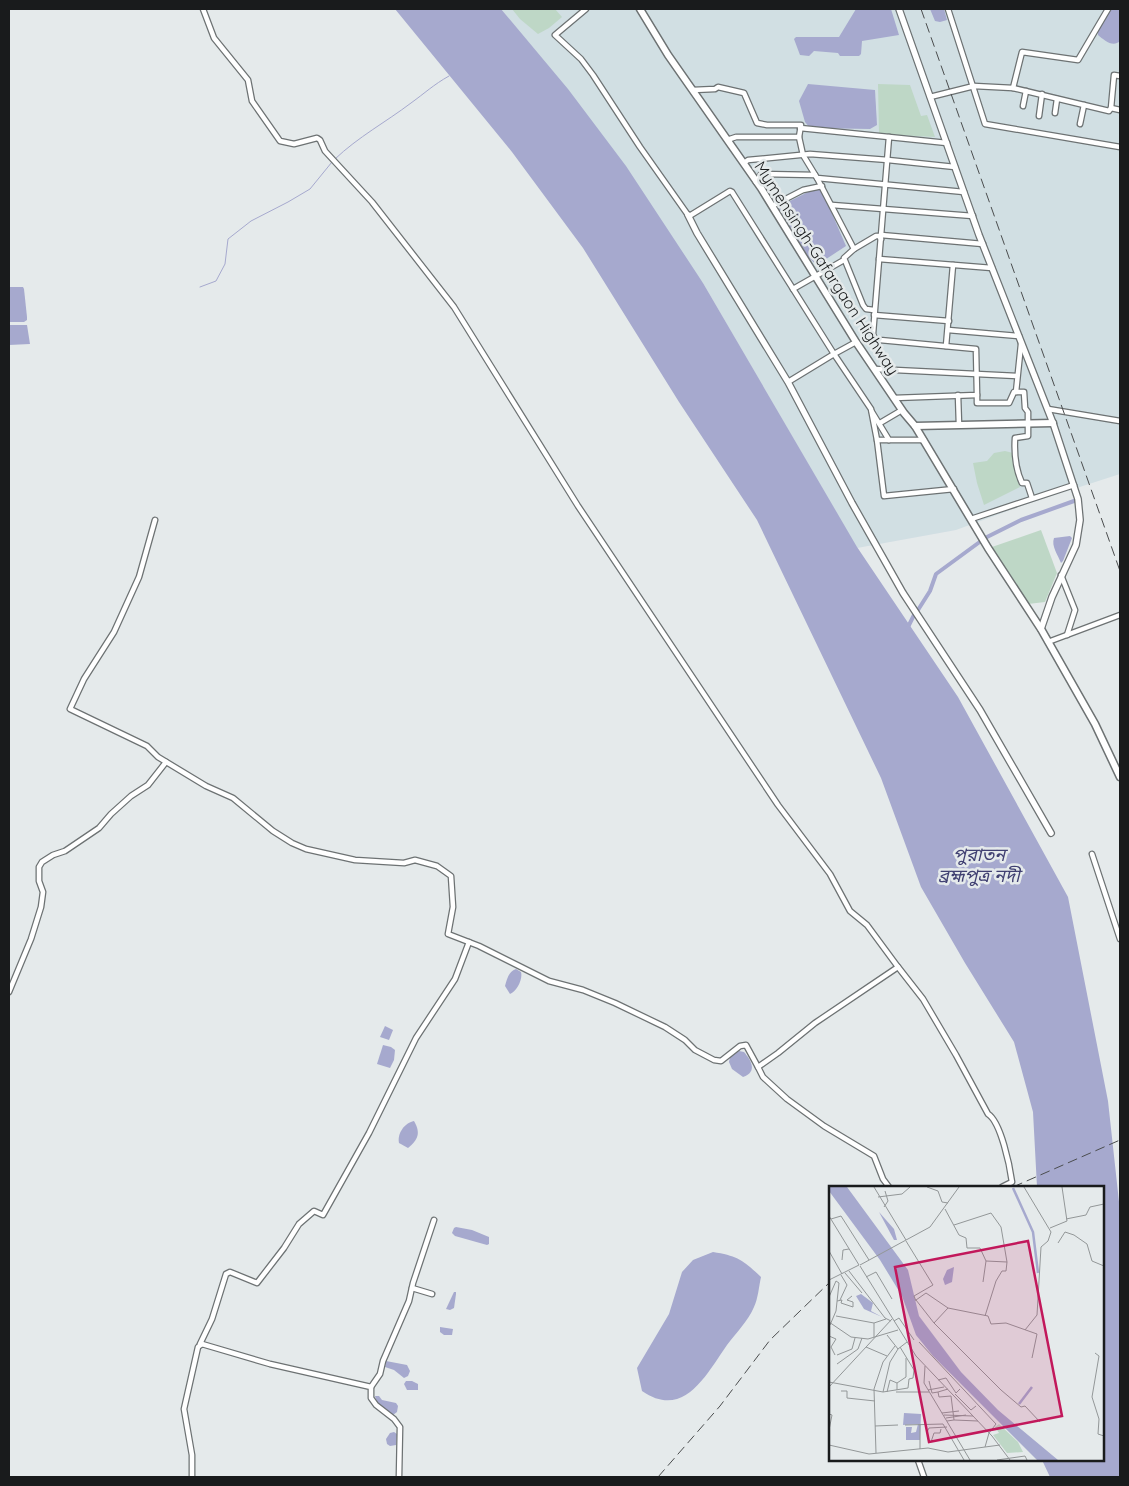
<svg xmlns="http://www.w3.org/2000/svg" width="1129" height="1486" font-family="Quicksand,'Noto Sans Bengali',sans-serif">
  <style>
    .built { fill: #d1dfe3 }
    .green { fill: #bed7c6 }
    .water { fill: #a6a9ce }
    .lines { fill: none; stroke-linecap: round; stroke-linejoin: round }
    .stream { stroke: #a6a9ce; stroke-width: 1 }
    .canal { stroke: #a6a9ce; stroke-width: 4 }
    .minor-casing { stroke: #6d7273; stroke-width: 7 }
    .tertiary-casing { stroke: #6d7273; stroke-width: 8 }
    .secondary-casing { stroke: #6d7273; stroke-width: 9 }
    .minor { stroke: #fff; stroke-width: 4.5 }
    .tertiary { stroke: #fff; stroke-width: 5.5 }
    .secondary { stroke: #fff; stroke-width: 6 }
    .rail { stroke: #4b4d4e; stroke-width: 1; stroke-dasharray: 10 5; stroke-linecap: butt }
    .labels { text-anchor: middle; dominant-baseline: central; stroke-width: 5; stroke-linejoin: round; paint-order: stroke }
    .street-label { font-size: 16px; fill: #191b1c; stroke: #e5eaeb }
    .water-label { font-size: 18px; font-style: italic; fill: #404072; stroke: #e5eaeb }
    .inset-river { fill: none; stroke: #a6a9ce; stroke-width: 2.5 }
    .inset-road { fill: none; stroke: #939798; stroke-width: 1 }
    .view { fill: #c2185b; fill-opacity: 0.15; stroke: #c2185b; stroke-width: 2.5 }
    .inset-edge { fill: none; stroke: #191b1c; stroke-width: 2.5 }
  </style>
  <rect width="100%" height="100%" fill="#e5eaeb"/>
  <!-- built -->
  <polygon class="built" points="501,9 1120,9 1120,474 1024,505 956,530 857,548 703,283 528,43"/>
  <!-- green -->
  <g class="green">
    <polygon points="512,9 555,9 562,17 549,28 538,34 520,19"/>
    <polygon points="878,84 910,85 921,116 927,115 935,137 879,134"/>
    <polygon points="1005,451 1013,453 1013,463 1020,487 984,505 977,483 973,463 987,461 994,453"/>
    <polygon points="1041,530 1057,573 1045,602 1028,604 992,547"/>
  </g>
  <!-- water -->
  <g class="water">
    <polygon points="395,9 501,9 568,89 626,166 703,283 857,547 958,697 1068,897 1108,1101 1120,1211 1120,1477 1050,1477 1042,1460 1103,1460 1103,1187 1037,1187 1033,1112 1014,1042 965,963 921,887 881,778 757,520 679,402 583,248 512,152"/>
    <polygon points="856,9 891,9 899,35 862,41 861,54 859,56 840,56 838,53 814,51 809,56 800,55 794,39 796,37 839,37"/>
    <polygon points="930,9 944,9 947,20 940,22 935,21"/>
    <path d="M1109,9H1120V41C1113,48 1104,40 1098,35V29Z"/>
    <polygon points="808,84 875,90 877,125 870,129 810,128 805,122 799,101"/>
    <polygon points="816,188 820,188 824,195 846,246 817,265 809,258 778,207"/>
    <polygon points="9,287 23,287 24,289 27,317 27,320 24,322 9,322"/>
    <polygon points="9,325 27,325 30,344 9,345"/>
    <path d="M1070,536L1072,538L1063,561L1061,563C1058,555 1051,546 1054,538Z"/>
    <path d="M516,969L521,972C523,979 517,991 510,994L505,986C507,979 509,971 516,969Z"/>
    <polygon points="385,1026 393,1030 389,1040 380,1037"/>
    <polygon points="383,1045 391,1047 395,1050 394,1060 390,1068 377,1064"/>
    <path d="M739,1051L744,1052C751,1060 758,1072 743,1077L732,1069L729,1062L730,1057Z"/>
    <path d="M414,1121C421,1133 418,1140 408,1148L399,1143C397,1134 404,1123 414,1121Z"/>
    <polygon points="456,1227 472,1230 489,1237 489,1244 487,1245 455,1236 452,1233 454,1228"/>
    <path d="M713,1252C738,1256 743,1260 761,1277C759,1286 758,1299 754,1307C748,1321 736,1333 727,1345C706,1375 684,1420 642,1391L637,1368L669,1314L682,1272L693,1260Z"/>
    <polygon points="454,1292 456,1292 456,1294 454,1308 450,1310 446,1309"/>
    <polygon points="440,1327 453,1329 452,1335 444,1335 440,1332"/>
    <polygon points="386,1361 407,1365 410,1371 408,1376 404,1378 394,1370 385,1367"/>
    <polygon points="406,1381 412,1381 418,1384 418,1390 407,1390 404,1384"/>
    <path d="M375,1396H379L382,1400L396,1403L398,1406L397,1412L393,1415C386,1411 376,1404 375,1396Z"/>
    <polygon points="394,1432 397,1434 396,1445 390,1446 387,1444 386,1439 390,1433"/>
  </g>
  <g class="lines">
    <!-- stream -->
    <g class="stream">
      <path d="M335,159C358,137 386,122 411,103C425,93 433,85 449,76"/>
      <polyline points="200,287 216,281 225,264 228,239 251,221 288,202 310,189 332,162"/>
    </g>
    <!-- canal -->
    <g class="canal">
      <polyline points="985,538 1021,520 1074,501"/>
      <polyline points="918,610 930,591 936,574 981,541"/>
      <polyline points="907,629 914,615"/>
    </g>
    <!-- minor casing -->
    <g class="minor-casing">
      <g id="minor">
        <polyline points="203,9 214,38 248,80 252,101 280,141 294,144 317,138 320,140 325,151 372,202 454,307 578,506 778,805 830,874 850,911 867,925 898,967 815,1023 778,1053 758,1067 763,1077 787,1099 824,1126 874,1156 883,1179 889,1187"/>
        <polyline points="586,9 555,35 581,59 593,75 640,147 688,215 691,215 730,191 732,192 834,354 856,342"/>
        <polyline points="948,9 985,124 1120,147"/>
        <polyline points="1013,88 1022,52 1078,60 1108,9"/>
        <polyline points="693,90 715,89 718,87 744,93 757,123 767,125 801,125 799,137"/>
        <polyline points="930,97 974,86 1013,88 1109,111 1111,108 1114,75 1120,76"/>
        <polyline points="1023,106 1026,91"/>
        <polyline points="1111,108 1120,110"/>
        <polyline points="1055,113 1057,99"/>
        <polyline points="1039,116 1042,94"/>
        <polyline points="1080,124 1084,105"/>
        <polyline points="800,128 889,137"/>
        <polyline points="729,142 730,139 736,137 799,137 803,155 817,178 964,192"/>
        <polyline points="744,163 748,160 810,154 888,160 955,167"/>
        <polyline points="817,178 854,249"/>
        <polyline points="756,182 761,174 815,175"/>
        <polyline points="832,205 973,216"/>
        <polyline points="772,206 803,190 822,186"/>
        <polyline points="881,235 983,244"/>
        <polyline points="879,259 992,268"/>
        <polyline points="793,289 844,260"/>
        <polyline points="874,310 866,309 863,305 844,258 854,249 876,236 879,236 881,239"/>
        <polyline points="874,315 949,321"/>
        <polyline points="948,330 1019,336"/>
        <polyline points="946,346 953,265"/>
        <polyline points="875,369 1017,376"/>
        <polyline points="788,382 834,354 871,409 877,440 884,496 954,489"/>
        <polyline points="1016,392 1021,344"/>
        <polyline points="958,395 959,425"/>
        <path d="M977,395V403H1009L1014,392H1024L1025,408L1028,412V436L1015,438C1014,454 1015,468 1022,483H1027L1032,498"/>
        <polyline points="894,398 977,395 976,349 880,340 875,339 873,334 889,137 947,143"/>
        <polyline points="1048,409 1120,421"/>
        <polyline points="872,412 889,440"/>
        <polyline points="880,423 902,410"/>
        <polyline points="877,440 924,440"/>
        <polyline points="971,519 1074,485"/>
        <polyline points="155,520 139,577 114,632 84,679 70,709 147,746 158,757 206,786 233,798 273,831 292,843 306,849 355,860 404,863 415,860 437,866 451,876 453,907 448,934 479,946 549,981 583,990 615,1003 665,1027 685,1040 695,1050 714,1060 721,1061 740,1046 746,1045 758,1067"/>
        <polyline points="1061,575 1075,610 1067,635"/>
        <polyline points="1048,642 1120,615"/>
        <polyline points="1092,854 1120,939"/>
        <path d="M898,967L923,999L956,1055L988,1114C1001,1122 1010,1167 1012,1182L1002,1187"/>
        <polyline points="9,992 31,939 41,907 43,892 39,881 39,867 42,862 53,855 65,851 99,828 111,814 131,796 148,785 166,762"/>
        <polyline points="412,1288 432,1294"/>
        <polyline points="200,1344 212,1319 226,1274 230,1272 257,1283 284,1248 299,1224 314,1211 323,1215 369,1133 416,1038 455,979 469,942"/>
        <polyline points="371,1387 380,1374 383,1361 409,1301 413,1283 434,1220"/>
        <polyline points="918,1460 924,1477"/>
        <polyline points="192,1477 192,1455 184,1409 198,1347 202,1344 270,1364 371,1387 371,1398 376,1405 394,1419 400,1427 399,1477"/>
      </g>
    </g>
    <!-- tertiary casing -->
    <g class="tertiary-casing">
      <g id="tertiary">
        <polyline points="899,9 979,235 1053,423 1078,499 1080,520 1076,545 1052,597 1041,629"/>
        <polyline points="688,215 697,233 788,382 852,503 903,593 980,710 1051,833"/>
      </g>
    </g>
    <!-- secondary casing -->
    <g class="secondary-casing">
      <g id="secondary">
        <polyline points="640,9 668,55 761,188 856,342 904,413 915,426 988,548 1041,629 1095,724 1120,777"/>
        <polyline points="915,426 1053,423"/>
      </g>
    </g>
    <!-- minor -->
    <use href="#minor" class="minor"/>
    <!-- tertiary -->
    <use href="#tertiary" class="tertiary"/>
    <!-- secondary -->
    <use href="#secondary" class="secondary"/>
    <!-- rail -->
    <g class="rail">
      <polyline points="921,9 1120,571"/>
      <polyline points="1013,1187 1120,1140"/>
      <polyline points="658,1477 720,1406 770,1340 830,1282"/>
    </g>
  </g>
  <g class="labels">
    <!-- street labels -->
    <g class="street-label">
      <text transform="translate(827 268) rotate(57)">Mymensingh-Gafargaon Highway</text>
    </g>
    <!-- water labels -->
    <g class="water-label">
      <text x="979" y="854">পুরাতন<tspan x="979" dy="21">ব্রহ্মপুত্র নদী</tspan></text>
    </g>
  </g>
  <!-- overview -->
  <g transform="translate(829 1186)">
    <rect width="275" height="275" fill="#e5eaeb"/>
    <path d="M170,238L189,256L194,266L178,267L164,249L170,247L166,241Z" fill="#bed7c6"/>
    <path d="M0,1H18L79,84L90,130L132,186L169,224L229,274H208L104,170L87,149L73,110L51,74L0,5ZM50,26L65,43L68,54H65ZM125,81L123,96L116,99L114,93L118,84ZM32,108L44,117L42,125L53,131L35,123L27,110ZM75,227L92,228L91,254H77V241H83L82,247L87,246L89,238L74,239Z" fill="#a6a9ce"/>
    <path class="inset-river" d="M184,2L204,46L209,87M190,218L203,201"/>
    <path class="inset-road" d="M45,1L77,54M98,1L109,5L113,16L119,17M195,1L222,46L219,55L212,61L208,129L196,144M49,11L73,8L81,1M55,21L59,15L56,5M116,23L130,49L137,52L138,62H151L157,75L178,76L172,41L162,27L125,39M0,30L30,79M2,33L12,30L40,74M237,33L257,29L261,21L275,18M221,42L238,35L233,1M77,55L104,99L85,110L87,115M229,57L236,46L245,49L258,58L263,75L275,80M0,65L13,88M13,74L14,64L20,63M31,79L101,41L130,1M31,80L87,170L163,250L181,274M20,85L56,132L62,135M16,87L33,107M37,91L47,86L63,113M0,94L30,79M154,96L157,75M0,111L7,95M11,114L18,99L12,89M8,115L13,114L12,117L24,121V116L18,114L23,110M119,122L159,130L162,138L177,137L208,148L203,172M7,130L45,137M156,130L167,95L173,85H177L178,76M65,135L70,132L85,154M0,136L22,151L39,153L69,144M105,137L87,114L97,107L119,122L105,137L172,204L192,221L196,220L211,236M1,139L7,125L10,97L7,95M58,149L69,163L78,156M0,150L7,153L2,161L6,169M45,151V137L57,133M90,156L167,238L160,247L156,261M37,161L58,170M69,163L61,176L54,206L79,202L80,193L84,192L85,184L71,161M266,167L270,170L263,211L270,233L269,248L275,250M8,169L23,163L26,152M8,178L29,163L33,152M96,180L95,197L141,274M109,194L117,192L127,207L131,203M100,195L103,207L109,206M0,196L54,206M0,201L63,133M68,204V197L77,191V172M99,204L115,201M12,205H18V212L46,215M58,206L61,194L68,197M67,206H100M126,208L142,224L147,220M113,227L130,225M0,228L3,229L0,244M115,229L144,230M117,232L137,229M125,234L149,235M118,235L125,234L122,210L110,211L109,206L119,203M91,238V263M76,239L114,238L135,274M46,240L69,239M98,246L100,242L118,241M102,256L105,247H111L112,243M0,259L40,268L99,262L119,266L171,259M47,267L45,203L54,176L66,160M168,274L196,270L198,274"/>
    <path class="view" d="M199,55L233,230L100,256L66,81Z"/>
    <rect width="275" height="275" class="inset-edge"/>
  </g>
  <!-- border -->
  <rect width="1129" height="1486" fill="none" stroke="#191b1c" stroke-width="20"/>
</svg>
